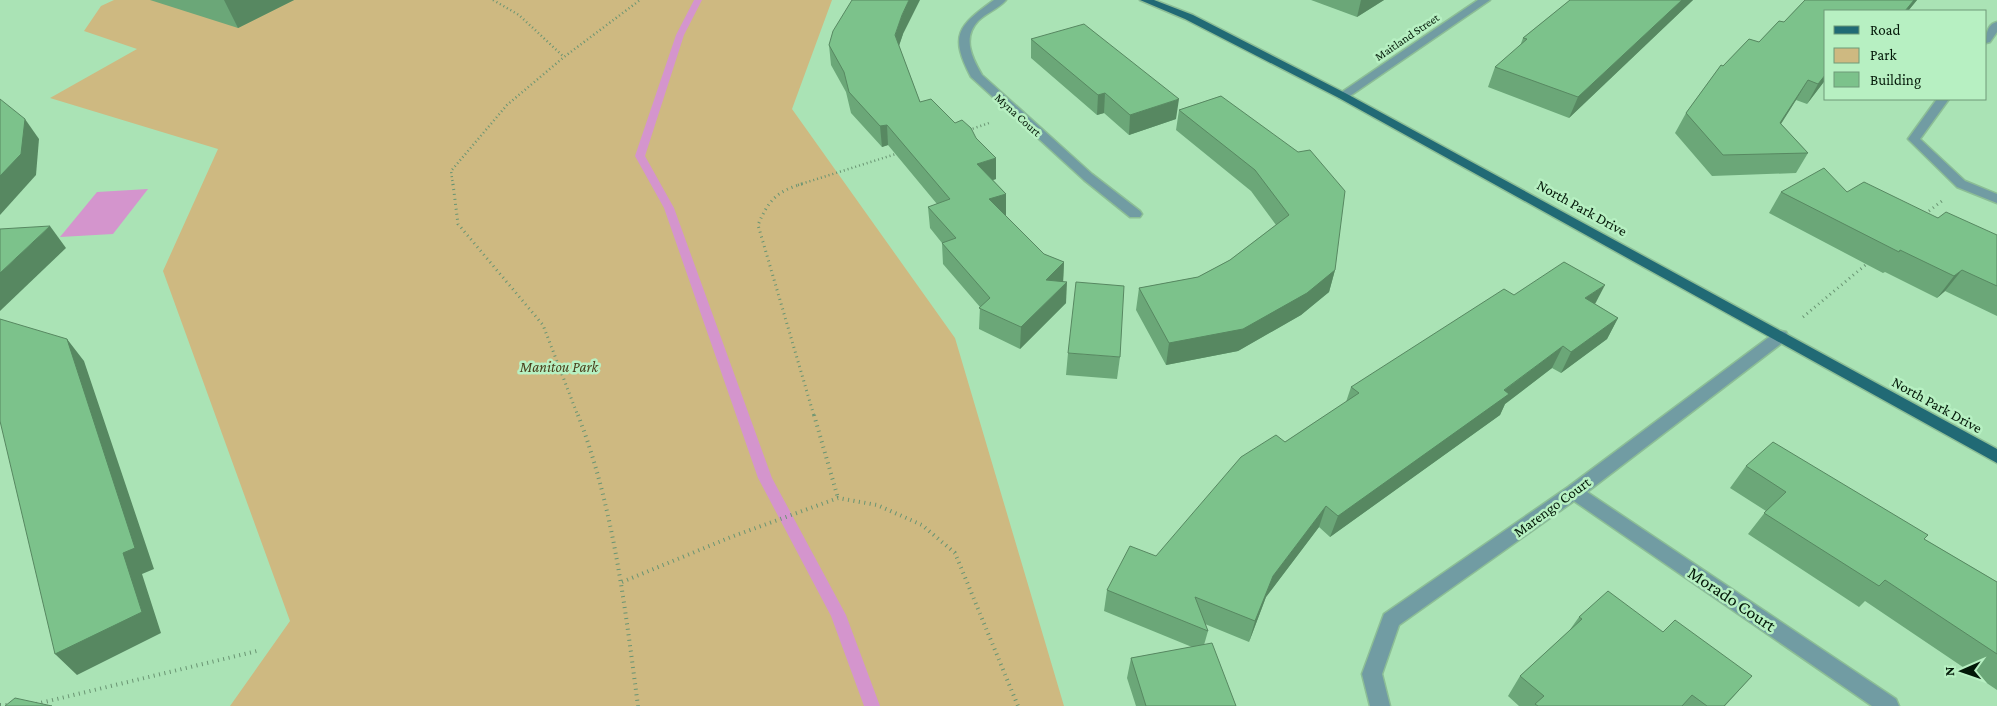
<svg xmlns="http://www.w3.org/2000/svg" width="1997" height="706" font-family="'Crimson Pro',serif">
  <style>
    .green { fill: #ceb981 }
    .water { fill: #d495cd }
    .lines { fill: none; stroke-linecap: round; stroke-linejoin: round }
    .stream { fill: #d495cd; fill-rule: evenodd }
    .minor-casing { stroke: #8cbe96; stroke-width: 3 }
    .major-casing { stroke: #8cbe96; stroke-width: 3 }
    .path-far2 { stroke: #699472; stroke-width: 2.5; stroke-dasharray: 1 3; stroke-linecap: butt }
    .path-far1 { stroke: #699472; stroke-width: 3; stroke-dasharray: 1 4; stroke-linecap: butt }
    .path { stroke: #699472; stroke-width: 4; stroke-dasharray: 1 4.5; stroke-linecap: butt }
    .minor { fill: #719ca3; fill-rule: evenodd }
    .major { fill: #216a75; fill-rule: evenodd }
    .wall { fill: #6ba778 }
    .shaded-wall { fill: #578861 }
    .building { fill: #7cc28b; stroke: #578861 }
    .labels { text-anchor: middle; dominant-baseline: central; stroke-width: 5; stroke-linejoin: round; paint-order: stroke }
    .far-street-label { font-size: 12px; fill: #031808; stroke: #b7f0c2 }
    .street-label { font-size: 15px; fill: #031808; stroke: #b7f0c2 }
    .park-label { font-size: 15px; font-style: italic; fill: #4a3e1b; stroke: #b7f0c2 }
    .near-street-label { font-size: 18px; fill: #031808; stroke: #b7f0c2 }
  </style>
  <rect width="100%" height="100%" fill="#aae3b5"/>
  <!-- green -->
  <polygon class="green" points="114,0 832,0 792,109 955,338 1064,706 230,706 290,621 163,271 218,149 50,98 137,49 84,31 101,6"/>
  <!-- water -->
  <polygon class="water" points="148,189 113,234 60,237 97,192"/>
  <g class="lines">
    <!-- stream -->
    <polygon class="stream" points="694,0 702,0 684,35 645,156 674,208 772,478 846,615 880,706 864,706 831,616 758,478 664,208 635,156 676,35"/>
    <!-- minor casing -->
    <g class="minor-casing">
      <g id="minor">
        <path d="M994,0H1006C998,9 986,13 978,21C962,38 972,58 982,75L1092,174L1140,211L1142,214L1140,217H1130L1084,180L971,77C949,35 958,26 994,0Z"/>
        <polygon points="1478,0 1490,0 1347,98 1339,98 1339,94"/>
        <path d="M1997,22V32L1990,42L1986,43C1986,35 1987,24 1997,22Z"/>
        <polygon points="1937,99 1949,99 1920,139 1965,181 1997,194 1997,203 1957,187 1908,139"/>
        <polygon points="1781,331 1786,332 1788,336 1786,340 1587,492 1896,699 1899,706 1872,706 1574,501 1399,625 1382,674 1390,706 1370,706 1362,674 1384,614 1568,487 1776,332"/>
      </g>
    </g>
    <!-- major casing -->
    <g class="major-casing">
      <polygon id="major" points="1140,0 1154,0 1193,15 1347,94 1997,449 1997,463 1339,98 1185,19"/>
    </g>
    <!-- path-far2 -->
    <g class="path-far2">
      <polyline points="493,0 519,15 564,57"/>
      <polyline points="969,130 989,123"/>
      <polyline points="453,185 451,171 507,105 564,57 640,0"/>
      <polyline points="798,185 899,153"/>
    </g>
    <!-- path-far1 -->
    <g class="path-far1">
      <polyline points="453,184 458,224 543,325 578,416"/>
      <path d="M802,184C777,191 768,201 758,225L814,416"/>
      <polyline points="1925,214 1942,201"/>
      <polyline points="1803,317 1869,262"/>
    </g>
    <!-- path -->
    <g class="path">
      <path d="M578,415C614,508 625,608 638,706"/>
      <polyline points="814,415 838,498"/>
      <polyline points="622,582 731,537 838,498 877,505 922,525 955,553 1018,706"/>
      <polyline points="36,704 257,651"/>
      <polyline points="0,705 10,705"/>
    </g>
    <!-- minor -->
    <use href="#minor" class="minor"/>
    <!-- major -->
    <use href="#major" class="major"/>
  </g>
  <!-- wall -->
  <g class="wall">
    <polygon points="150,0 294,0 238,28"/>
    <polygon points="1311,0 1384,0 1357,17"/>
    <polygon points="1570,0 1693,0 1569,118 1488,87 1495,67 1520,46 1523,38"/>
    <polygon points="1805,0 1917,0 1908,11 1826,11 1826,79 1807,104 1796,100 1781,124 1808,153 1796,173 1712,176 1675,133 1686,113 1721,65 1723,66 1749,39 1759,42 1779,21 1784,22"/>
    <polygon points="903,34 899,46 920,102 996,179 993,180 1006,194 1005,215 1044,254 1064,262 1063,281 1066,303 1020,349 979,329 980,307 943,264 942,243 930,228 928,207 937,204 888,145 882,147 851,113 846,92 831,65 829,45"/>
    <polygon points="1031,39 1176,119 1129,135 1104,113 1097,115 1031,58"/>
    <polygon points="1221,96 1335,270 1329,292 1301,315 1238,351 1166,365 1136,310 1139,288 1198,277 1230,260 1276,225 1251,191 1176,130 1179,110"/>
    <polygon points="1781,192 1847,192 1997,235 1997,316 1945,291 1937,298 1885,272 1883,273 1769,213"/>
    <polygon points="1514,295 1595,304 1618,318 1607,339 1561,373 1552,368 1505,404 1500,415 1330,537 1319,527 1266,597 1249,642 1205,624 1208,631 1204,645 1236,706 1136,706 1127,678 1131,658 1192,647 1104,611 1107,590 1156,556 1285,442 1346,402 1351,387"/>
    <polygon points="1068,353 1120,357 1117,379 1066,375"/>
    <polygon points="1746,466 1924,539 1997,582 1997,690 1865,601 1859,607 1748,534 1766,511 1730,488"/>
    <polygon points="1579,617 1663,632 1752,676 1725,706 1519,706 1508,696 1520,676 1569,631"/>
  </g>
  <!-- shaded-wall -->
  <g class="shaded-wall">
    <polygon points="224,0 294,0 238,28"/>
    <polygon points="909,0 920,0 903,34 896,54 895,35 902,15"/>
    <polygon points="1361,0 1384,0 1357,17"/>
    <polygon points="1682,0 1693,0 1569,118 1578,97"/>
    <polygon points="1914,0 1917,0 1908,11 1905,11"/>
    <polygon points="1826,74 1826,79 1807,104 1818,84"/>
    <polygon points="1808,80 1796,100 1768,144 1780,123"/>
    <polygon points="1105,93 1104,113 1097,115 1098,95"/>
    <polygon points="1179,99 1176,119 1129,135 1130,115"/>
    <polygon points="25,119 39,139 36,175 0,215 0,176"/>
    <polygon points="887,125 888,145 882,147 880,126"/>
    <polygon points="996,158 996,179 977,185 977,164"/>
    <polygon points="1006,194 1006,215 989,220 989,199"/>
    <polygon points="50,226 66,248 0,311 0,273"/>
    <polygon points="1064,262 1063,284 1046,280"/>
    <polygon points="1335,270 1329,292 1301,315 1238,351 1166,365 1169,343"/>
    <polygon points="1962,270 1945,291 1937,298 1954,276"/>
    <polygon points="1067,282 1066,303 1020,349 1021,327"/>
    <polygon points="1605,285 1594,306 1585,298"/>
    <polygon points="1618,318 1607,339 1561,373 1571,352"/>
    <polygon points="67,339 84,361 154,569 142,574 161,633 77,675 55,654"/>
    <polygon points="1563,346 1552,368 1505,404 1500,415 1330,537 1338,516"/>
    <polygon points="1326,506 1319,527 1266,597 1249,642 1255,621 1273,576"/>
  </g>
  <!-- building -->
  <g class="building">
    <polygon points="852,0 909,0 902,15 895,35 920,102 931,99 955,123 962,120 971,128 976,138 996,158 977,164 1006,194 989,199 1044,254 1064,262 1046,280 1067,282 1021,327 979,308 990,298 942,243 956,238 928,207 950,199 887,125 880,126 849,92 844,72 829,45 833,31"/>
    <polygon points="1570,0 1682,0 1578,97 1495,67 1527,39 1523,38"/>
    <polygon points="1805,0 1914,0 1905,11 1826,11 1826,74 1818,84 1808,80 1780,123 1808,153 1723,155 1686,113 1721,65 1723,66 1749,39 1759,42 1779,21 1784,22"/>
    <polygon points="1084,24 1179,99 1130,115 1105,93 1098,95 1031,39"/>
    <polygon points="1221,96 1298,152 1310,150 1345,191 1335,270 1307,293 1243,329 1169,343 1139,288 1198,277 1230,260 1289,215 1255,170 1179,110"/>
    <polygon points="0,99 25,119 21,154 0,176"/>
    <polygon points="1824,168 1847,192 1864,182 1938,218 1946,212 1997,235 1997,286 1962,270 1954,276 1900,250 1899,252 1781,192"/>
    <polygon points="50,226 0,273 0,229"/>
    <polygon points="1564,262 1605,285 1585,298 1618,318 1571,352 1563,346 1504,390 1509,394 1338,516 1326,506 1273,576 1255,621 1195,597 1208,631 1107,590 1130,546 1156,556 1241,457 1276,435 1285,442 1359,393 1351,387 1504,289 1514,295"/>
    <polygon points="1076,282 1124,286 1120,357 1068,353"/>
    <polygon points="0,319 67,339 135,548 123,553 142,612 55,654 0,421"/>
    <polygon points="1773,442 1928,535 1924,539 1997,582 1997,654 1885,580 1879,586 1764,513 1786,492 1746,466"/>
    <polygon points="1608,591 1663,632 1675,620 1752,676 1724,706 1707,706 1692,695 1682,706 1538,706 1535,704 1544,696 1520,676 1582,619 1579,617"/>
    <polygon points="1212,643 1236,706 1146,706 1131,658"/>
    <polygon points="15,698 52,706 5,706"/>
  </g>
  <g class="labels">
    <!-- far-street labels -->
    <g class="far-street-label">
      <text transform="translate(1407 37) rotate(-34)">Maitland Street</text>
      <text transform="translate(1018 115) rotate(42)">Myna Court</text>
    </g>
    <!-- street labels -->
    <g class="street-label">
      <text transform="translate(1582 208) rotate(29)">North Park Drive</text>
      <text transform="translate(1937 405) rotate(29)">North Park Drive</text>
      <text transform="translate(1552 507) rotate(-36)">Marengo Court</text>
    </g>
    <!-- park labels -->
    <g class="park-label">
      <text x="559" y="367">Manitou Park</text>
    </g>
    <!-- near-street labels -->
    <g class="near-street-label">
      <text transform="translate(1732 599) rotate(34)">Morado Court</text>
    </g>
  </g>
  <!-- legend -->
  <rect x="1824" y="10" width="162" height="90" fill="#b7f0c2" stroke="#6f9a78"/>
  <rect x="1834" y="26" width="25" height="8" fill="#216a75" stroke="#6f9a78"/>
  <text x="1870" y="35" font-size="15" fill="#031808">Road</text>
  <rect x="1834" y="48" width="25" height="15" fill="#ceb981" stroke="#6f9a78"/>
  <text x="1870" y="60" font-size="15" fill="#031808">Park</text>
  <rect x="1834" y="72" width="25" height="15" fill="#7cc28b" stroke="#6f9a78"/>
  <text x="1870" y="85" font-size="15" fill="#031808">Building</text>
  <!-- north arrow -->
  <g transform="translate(1962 671) rotate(268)" stroke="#b7f0c2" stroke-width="4" paint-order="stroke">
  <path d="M0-4L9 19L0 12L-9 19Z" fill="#031808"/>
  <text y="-8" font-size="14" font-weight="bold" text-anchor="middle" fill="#031808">N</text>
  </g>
</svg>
